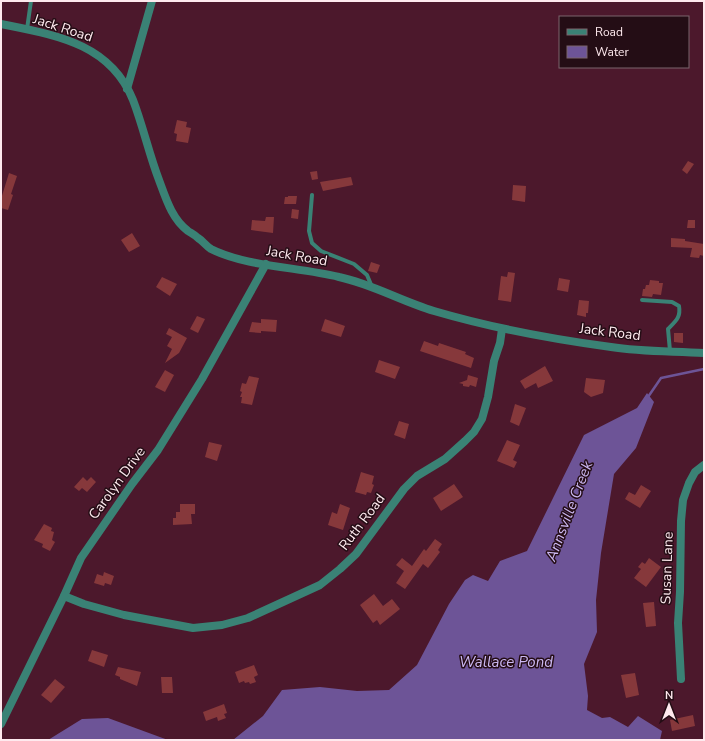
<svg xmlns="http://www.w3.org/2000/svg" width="705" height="741" font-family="'Nunito Sans',sans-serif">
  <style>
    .water { fill: #6d5497 }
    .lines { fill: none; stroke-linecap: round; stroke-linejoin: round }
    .stream { stroke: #6d5497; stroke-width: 2.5 }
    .building { fill: #86383b }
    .lane { stroke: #3a8275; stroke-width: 4 }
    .street { stroke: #3a8275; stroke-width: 8 }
    .labels { text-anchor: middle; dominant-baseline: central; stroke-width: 3; stroke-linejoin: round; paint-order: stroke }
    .street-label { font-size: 14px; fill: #fee9ee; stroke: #240d15 }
    .water-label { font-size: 15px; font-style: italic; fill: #ccb9f3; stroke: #240d15 }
  </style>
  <rect width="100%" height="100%" fill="#4c182c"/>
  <!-- water -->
  <g class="water">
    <polygon points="647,393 654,402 636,448 614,474 601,553 596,600 597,632 584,664 588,696 587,710 602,718 610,717 628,727 638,716 662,731 660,740 233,740 263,716 282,690 320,687 357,691 389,690 417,665 449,604 465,580 473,575 488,581 500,561 527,551 584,435 637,408"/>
    <polygon points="108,718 168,740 48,740 82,719"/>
  </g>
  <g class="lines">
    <!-- stream -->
    <polyline class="stream" points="648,397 661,378 704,369"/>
  </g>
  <!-- building -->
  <g class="building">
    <polygon points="177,120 187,122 186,127 191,128 188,143 176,141 177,134 174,133"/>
    <polygon points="688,161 694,164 687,174 682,170"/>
    <polygon points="317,171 318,179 312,180 310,172"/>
    <polygon points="9,173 17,176 11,194 13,195 8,210 1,208 1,199"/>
    <polygon points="351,177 353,185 323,191 320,182"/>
    <polygon points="513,185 526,186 525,202 512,200"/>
    <polygon points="288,196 297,196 296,204 284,204 285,197 288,197"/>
    <polygon points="292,209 299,210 298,219 291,218"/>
    <polygon points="266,217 274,217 273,233 251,230 252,220 265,221"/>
    <polygon points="688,220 695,220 695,228 687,228"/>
    <polygon points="132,233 140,246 129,252 121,240"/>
    <polygon points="671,238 685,239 685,241 704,244 704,256 700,255 699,258 690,257 692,248 671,247"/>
    <polygon points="371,262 380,265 377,273 368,271"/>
    <polygon points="508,272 515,273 511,302 498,300 501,276 507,277"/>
    <polygon points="162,277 177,284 170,296 156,287"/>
    <polygon points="559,278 570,280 568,292 557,290"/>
    <polygon points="650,280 659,281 659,283 663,283 661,295 653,294 652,297 642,296 643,289 645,289 646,285 649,285"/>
    <polygon points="579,300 589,301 588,313 586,313 586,317 577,315"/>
    <polygon points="197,316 205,319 198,333 190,329"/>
    <polygon points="261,319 277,320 276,332 261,331 261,333 249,332 252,322 261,323"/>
    <polygon points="325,319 345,326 341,337 321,331"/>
    <polygon points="169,328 187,338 179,353 165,363 172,349 167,346 172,337 166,334"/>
    <polygon points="674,333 683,333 683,343 674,342"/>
    <polygon points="424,341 438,346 439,343 466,352 465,354 474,358 471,368 420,351"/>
    <polygon points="379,360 400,367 395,379 375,372"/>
    <polygon points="545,366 553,381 538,388 536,383 525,389 520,381"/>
    <polygon points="165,370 174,375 165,392 155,387"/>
    <polygon points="468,375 478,378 476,387 470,385 469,387 463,386 463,384 459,383 467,380"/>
    <polygon points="249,376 259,378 252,405 241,403 242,397 240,397 242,392 240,391 242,383 246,384"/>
    <polygon points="586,378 605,380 603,393 591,397 584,392"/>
    <polygon points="515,404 526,408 519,426 510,422"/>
    <polygon points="399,421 409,424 405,439 394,435"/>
    <polygon points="507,440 520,445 513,460 517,462 514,468 497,461"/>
    <polygon points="209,442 222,445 217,461 205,457"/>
    <polygon points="361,472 374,476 372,484 374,485 371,493 367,492 366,495 355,492"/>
    <polygon points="83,477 87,481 91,477 96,482 87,492 82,488 79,491 74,487"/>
    <polygon points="454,484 463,497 441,511 433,498"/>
    <polygon points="641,485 651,491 640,508 625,499 629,492 635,495"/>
    <polygon points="180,504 195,504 195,514 191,514 192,524 173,525 173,518 176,518 176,512 180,512"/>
    <polygon points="340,504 350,508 343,530 328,525 332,512 337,514"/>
    <polygon points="44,524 52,528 51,531 54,532 52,540 55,542 50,551 42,547 43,544 34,540"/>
    <polygon points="435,539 442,544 438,550 440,552 428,568 423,564 405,589 396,583 404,571 396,565 402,558 412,566 424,549 426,551"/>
    <polygon points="649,558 661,567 646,587 634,578 641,569 638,567 642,562 645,564"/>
    <polygon points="104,572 114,576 111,585 105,583 104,586 94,583 97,574 103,576"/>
    <polygon points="374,594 383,606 392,599 400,609 380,625 377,620 373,623 360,605"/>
    <polygon points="654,602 656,626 646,627 643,603"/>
    <polygon points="92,650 108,655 104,667 88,661"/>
    <polygon points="254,665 258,675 254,677 256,682 250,684 249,682 245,683 244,681 239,683 235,672"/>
    <polygon points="118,667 141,672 137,686 120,679 120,677 115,675"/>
    <polygon points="635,673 639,695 626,698 621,675"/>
    <polygon points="161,677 172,677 173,693 162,693"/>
    <polygon points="55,679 65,687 51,703 41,695"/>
    <polygon points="224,704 227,713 224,714 226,718 218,721 217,717 206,721 203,712"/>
    <polygon points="693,715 695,726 672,731 670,720"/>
  </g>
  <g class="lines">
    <!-- lane -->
    <g class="lane">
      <polyline points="27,29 31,1"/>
      <polyline points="312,195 309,231 312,243 321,251 354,264 367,275 372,287"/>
      <path d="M642,300L672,302L679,306C681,317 676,321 668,329L670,351"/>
    </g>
    <!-- street -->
    <g class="street">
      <path d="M1,24C55,35 110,43 133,100C143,126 149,154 159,180C166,199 172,219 188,231C191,233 195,235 198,238C203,241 206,246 211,249C247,267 299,267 339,277C372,284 401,301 434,311C492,328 551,339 611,347C642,352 673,351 704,353"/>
      <polyline points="127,89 152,1"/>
      <polyline points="64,596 84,604 124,615 193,628 222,625 248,618 320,585 340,569 356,554 404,489 417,476 445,459 465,441 474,432 482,419 488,397 494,361 500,343 502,329"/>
      <polyline points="681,679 678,623 680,592 681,521 683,500 689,483 695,472 704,465"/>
      <polyline points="1,724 64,596 81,558 132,484 158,450 202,379 266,264"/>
    </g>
  </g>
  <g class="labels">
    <!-- street labels -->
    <g class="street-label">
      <text transform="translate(63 28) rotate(18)">Jack Road</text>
      <text transform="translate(297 256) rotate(10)">Jack Road</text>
      <text transform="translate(610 332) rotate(7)">Jack Road</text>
      <text transform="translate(117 483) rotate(-54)">Carolyn Drive</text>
      <text transform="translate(362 522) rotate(-53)">Ruth Road</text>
      <text transform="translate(667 568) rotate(-88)">Susan Lane</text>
    </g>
    <!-- water labels -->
    <g class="water-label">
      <text transform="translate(569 511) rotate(-69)">Annsville Creek</text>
      <text x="506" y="662">Wallace Pond</text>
    </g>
  </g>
  <!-- border -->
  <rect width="705" height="741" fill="none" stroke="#fee9ee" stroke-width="4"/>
  <!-- legend -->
  <rect x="559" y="16" width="130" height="52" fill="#240d15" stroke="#7b656c"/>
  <rect x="567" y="29" width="20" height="6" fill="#3a8275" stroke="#7b656c"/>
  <text x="595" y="36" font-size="12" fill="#fee9ee">Road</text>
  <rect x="567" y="46" width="20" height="12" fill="#6d5497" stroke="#7b656c"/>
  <text x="595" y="56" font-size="12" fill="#fee9ee">Water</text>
  <!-- north arrow -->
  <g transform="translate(669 705)" stroke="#240d15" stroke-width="3" paint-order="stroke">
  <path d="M0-3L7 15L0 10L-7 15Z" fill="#fee9ee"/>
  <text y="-6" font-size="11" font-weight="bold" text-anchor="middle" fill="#fee9ee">N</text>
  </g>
</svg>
